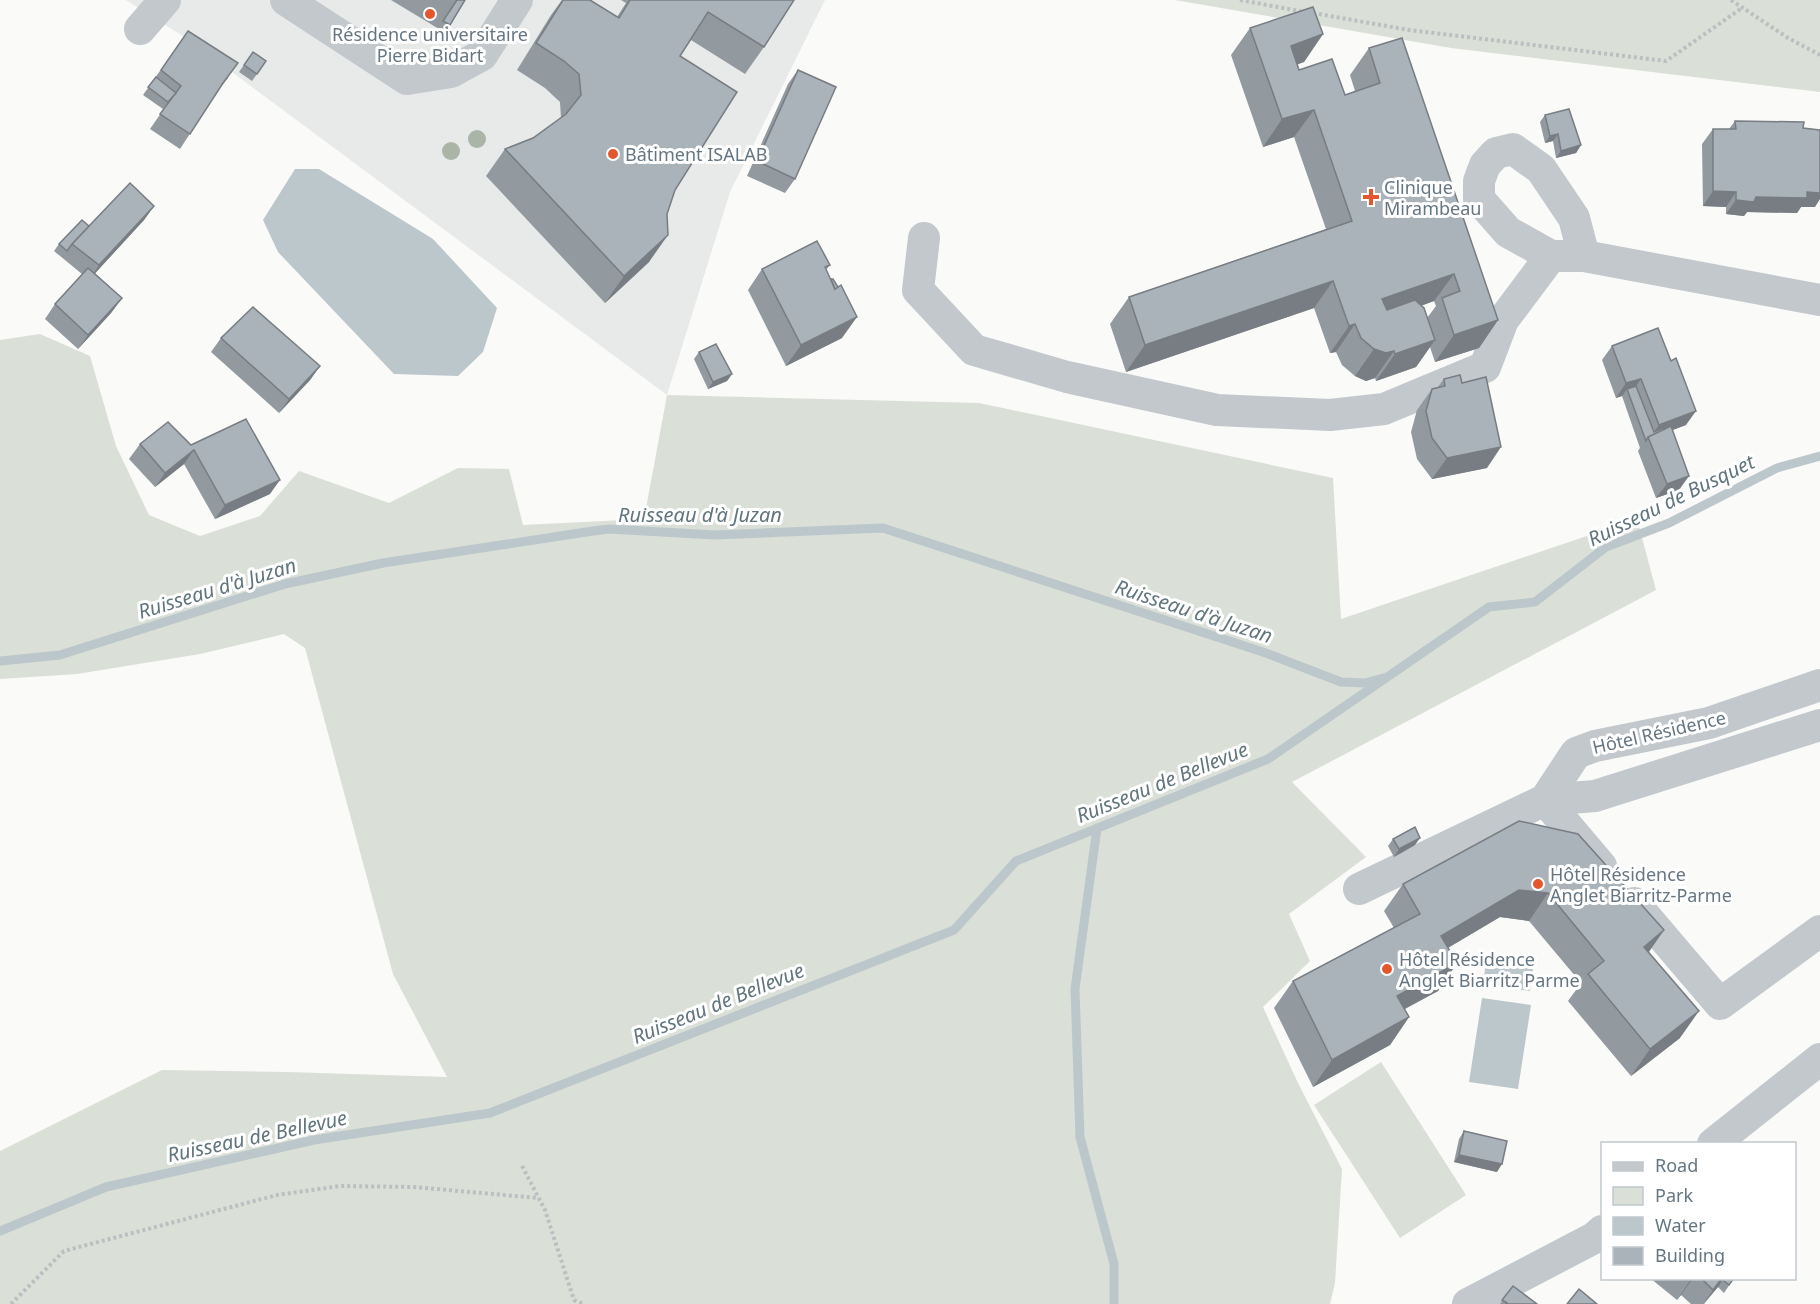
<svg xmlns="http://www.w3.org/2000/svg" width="1820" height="1304" font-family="'Noto Sans',sans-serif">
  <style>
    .built { fill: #e8e9e9 }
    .green { fill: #dadfd7 }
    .water { fill: #bbc7cb }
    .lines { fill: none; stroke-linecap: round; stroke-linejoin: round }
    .stream { stroke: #bbc7cb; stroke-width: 9 }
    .path { stroke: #bbbfc2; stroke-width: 4; stroke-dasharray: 3 3; stroke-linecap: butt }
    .minor { stroke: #c3c8cc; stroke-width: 32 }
    .tree { fill: #aab4a7 }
    .wall { fill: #929a9f; fill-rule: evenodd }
    .shaded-wall { fill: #777d82 }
    .building { fill: #aab3b9; stroke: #777d82; stroke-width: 1.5 }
    .poi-dot { fill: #e4572e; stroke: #fff; stroke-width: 2 }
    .labels { text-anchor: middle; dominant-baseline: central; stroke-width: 6; stroke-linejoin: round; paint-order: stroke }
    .poi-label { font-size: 18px; fill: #657683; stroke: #fff; text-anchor: start }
    .street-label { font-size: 18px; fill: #657683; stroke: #fff }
    .water-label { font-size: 20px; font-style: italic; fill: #60757c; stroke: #fff }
  </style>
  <rect width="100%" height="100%" fill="#fafaf8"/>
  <!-- built -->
  <polygon class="built" points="126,0 825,0 730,192 667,395 186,38"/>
  <!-- green -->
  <g class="green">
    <polygon points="1175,0 1820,0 1820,92 1451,48"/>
    <polygon points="40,334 90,356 116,446 149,515 200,536 260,516 299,471 389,503 458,468 509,469 523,525 644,519 667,395 979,403 1333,478 1341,619 1637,519 1656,590 1292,782 1366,857 1289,914 1310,961 1263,1007 1298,1083 1342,1169 1335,1283 1330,1304 0,1304 0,1151 162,1070 287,1072 447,1077 393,974 305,648 284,634 200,654 77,674 0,679 0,340"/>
    <polygon points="1381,1062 1466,1195 1400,1238 1314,1105"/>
  </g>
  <!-- water -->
  <g class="water">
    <polygon points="295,169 319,169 433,239 497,308 483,352 458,376 394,374 278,252 263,220"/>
    <polygon points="1486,962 1533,969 1530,991 1483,984"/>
    <polygon points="1482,998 1531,1005 1518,1089 1469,1082"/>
  </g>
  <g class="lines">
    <!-- stream -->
    <g class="stream">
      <polyline points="0,661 60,655 285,584 383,563 593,531 609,529 715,535 883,528 1263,652 1341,682 1365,683 1383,678"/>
      <polyline points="1097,828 1075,989 1080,1137 1114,1264 1114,1304"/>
      <polyline points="0,1231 106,1187 314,1140 490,1113 954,930 1016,861 1268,759 1489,607 1535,602 1606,547 1669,523 1777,468 1820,456"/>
    </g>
    <!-- path -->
    <g class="path">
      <polyline points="1240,0 1305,12"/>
      <polyline points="1731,0 1788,38 1820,55"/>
      <polyline points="1313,13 1409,30 1666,61 1742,8"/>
      <polyline points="522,1166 545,1210 574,1300 583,1304"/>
      <polyline points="11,1304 64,1251 277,1195 340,1186 414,1187 538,1198"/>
    </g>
    <!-- minor -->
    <g class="minor">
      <polyline points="286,0 407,79 451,72 482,55 517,0"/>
      <polyline points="140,29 165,0"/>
      <polyline points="924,238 918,290 974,350 1067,377 1217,410 1330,415 1384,409 1485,367 1503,320 1551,256"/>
      <polyline points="1584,256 1574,218 1541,169 1513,149 1496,153 1485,165 1479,181 1479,199 1508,232 1551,256 1584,256 1820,300"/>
      <polyline points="1545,800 1601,866"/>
      <polyline points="1545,800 1595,796 1820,725"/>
      <polyline points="1359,889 1545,800 1576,753 1595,746 1709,723 1820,685"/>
      <polyline points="1634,903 1720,1004 1820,931"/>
      <polyline points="1713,1144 1820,1059"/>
      <polyline points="1468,1304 1594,1238 1602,1231"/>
    </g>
  </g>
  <!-- trees -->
  <g class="tree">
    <circle cx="477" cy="139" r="9"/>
    <circle cx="451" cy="151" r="9"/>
  </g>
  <!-- wall -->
  <g class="wall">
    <polygon points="391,0 465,0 444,32"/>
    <polygon points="562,0 589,0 617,17 626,3 621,0 794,0 764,47 745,74 691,40 680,56 675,190 649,262 605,303 486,176 505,149 533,138 561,118 560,102 545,88 517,70 551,15"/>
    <path d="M1250,28L1323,34L1304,62L1297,64L1299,70L1345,95L1355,91L1350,75L1369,48L1498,320L1479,348L1435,362L1430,347L1416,367L1376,381L1375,378L1366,381L1355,376L1342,365L1336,352L1330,353L1314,308L1126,372L1110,324L1129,297L1326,229L1294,137L1263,147L1231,55ZM1434,301L1436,306L1427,318L1421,306Z"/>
    <polygon points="188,31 228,78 217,92 180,149 150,129 168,103 163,109 143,95"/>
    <polygon points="253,52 266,61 252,81 239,72"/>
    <polygon points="798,70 795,179 785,193 747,176 788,84"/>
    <polygon points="1545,115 1581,145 1576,153 1556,158 1553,141 1545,143 1540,122"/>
    <polygon points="1735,121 1803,128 1815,207 1801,207 1797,213 1747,212 1744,216 1726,214 1726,207 1703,206 1702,144 1713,129 1729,129"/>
    <polygon points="154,206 144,220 95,273 122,298 111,313 78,349 45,319 55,304 82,274 54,251 59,244 89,226"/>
    <polygon points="830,265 826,270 842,338 786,366 748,290 762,269"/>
    <polygon points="221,338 320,366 310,380 279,413 211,352"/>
    <polygon points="1612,346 1686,425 1672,430 1679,490 1656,498 1638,451 1640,448 1622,396 1616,398 1602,360"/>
    <polygon points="699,352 732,374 727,381 708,389 694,359"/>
    <polygon points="1444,379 1487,468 1432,479 1417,459 1411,432 1417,410 1432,389 1437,388"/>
    <polygon points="140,444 191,445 270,494 215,519 184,464 155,487 129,459"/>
    <polygon points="1519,821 1664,930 1649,952 1680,1038 1631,1076 1568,1001 1581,983 1529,921 1500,917 1448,948 1457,963 1438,991 1405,1009 1409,1017 1390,1045 1313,1087 1274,1008 1293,981 1394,928 1384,911 1403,884"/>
    <polygon points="1393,839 1415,845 1394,857 1388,846"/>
    <polygon points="1464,1131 1497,1172 1454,1162 1459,1139"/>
    <polygon points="1650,1278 1734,1278 1724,1293 1718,1287 1704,1304 1691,1304 1681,1295 1677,1300"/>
    <polygon points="1513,1286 1537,1304 1500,1304"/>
  </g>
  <!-- shaded-wall -->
  <g class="shaded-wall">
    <polygon points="1323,34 1304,62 1272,74 1291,46"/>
    <polygon points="1314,110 1294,137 1263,147 1282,119"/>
    <polygon points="1558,134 1553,141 1545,143 1550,136"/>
    <polygon points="1581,145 1576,153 1556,158 1561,151"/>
    <polygon points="1713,191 1736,192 1726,207 1703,206"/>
    <polygon points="1807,192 1820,193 1820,199 1815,207 1801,207 1797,213 1747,212 1744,216 1726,214 1736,200"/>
    <polygon points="154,206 144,220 89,280 99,265"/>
    <polygon points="668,235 649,262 605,303 624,276"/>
    <polygon points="1454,274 1434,301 1363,326 1382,299"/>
    <polygon points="1333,281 1314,308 1126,372 1145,345"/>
    <polygon points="122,298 111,313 78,349 88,335"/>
    <polygon points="857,317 842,338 786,366 801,345"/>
    <polygon points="1498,320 1479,348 1435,362 1454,335"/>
    <polygon points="1355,324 1336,352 1330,353 1349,326"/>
    <polygon points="1435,340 1416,367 1376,381 1395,354"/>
    <polygon points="1374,349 1394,351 1375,378 1366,381 1355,376"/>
    <polygon points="320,366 310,380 279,413 289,399"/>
    <polygon points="732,374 727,381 708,389 713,382"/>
    <polygon points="1641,379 1631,393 1627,389 1622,396 1616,398 1626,383"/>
    <polygon points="1696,411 1686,425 1649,439 1659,425"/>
    <polygon points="1501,447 1487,468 1432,479 1447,458"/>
    <polygon points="194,450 184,464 155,487 165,473"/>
    <polygon points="1689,476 1679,490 1656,498 1667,484"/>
    <polygon points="280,480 270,494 215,519 225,505"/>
    <polygon points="1420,838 1415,845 1394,857 1399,849"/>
    <polygon points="1519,890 1548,893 1529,921 1500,917 1422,963 1441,936"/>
    <polygon points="1664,930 1645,957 1644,947"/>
    <polygon points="1457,963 1438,991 1378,1023 1397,996"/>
    <polygon points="1699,1011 1680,1038 1631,1076 1650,1049"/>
    <polygon points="1409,1017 1390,1045 1313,1087 1332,1060"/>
    <polygon points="1459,1155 1502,1164 1497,1172 1454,1162"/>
    <polygon points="1693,1278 1681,1295 1677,1300 1691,1279"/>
    <polygon points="1722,1278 1724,1278 1718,1287 1703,1304"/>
  </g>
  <!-- building -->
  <g class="building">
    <polygon points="457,0 465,0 450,25 443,21"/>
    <polygon points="563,0 590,0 619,18 630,0 794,0 764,47 708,12 680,56 737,92 675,190 667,214 668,235 624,276 505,149 533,138 566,114 581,95 579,74 564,61 536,43"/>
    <polygon points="1313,7 1323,34 1291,46 1299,70 1332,59 1345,95 1380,83 1369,48 1402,38 1498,320 1454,335 1442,298 1460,291 1454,274 1382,299 1387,310 1415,300 1424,308 1435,340 1395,354 1394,351 1386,353 1374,349 1361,338 1355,324 1349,326 1333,281 1145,345 1129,297 1352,221 1314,110 1282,119 1250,28"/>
    <polygon points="188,31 238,63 223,83 190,134 160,114 181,86 161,70"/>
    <polygon points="253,52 266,61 257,74 244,65"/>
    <polygon points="798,70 836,87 795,179 757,161"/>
    <polygon points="156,77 176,93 168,102 148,87"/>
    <polygon points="1569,109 1581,145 1561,151 1558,134 1550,136 1545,115"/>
    <polygon points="1735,121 1804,122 1803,128 1820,130 1820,193 1807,192 1807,198 1756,197 1754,202 1736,200 1736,192 1713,191 1713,129 1736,129"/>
    <polygon points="130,183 154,206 99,265 72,244"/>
    <polygon points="82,220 89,226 72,244 67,251 59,244"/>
    <polygon points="817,241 830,265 825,267 835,289 841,285 857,317 801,345 762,269"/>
    <polygon points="88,268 122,298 88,335 55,304"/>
    <polygon points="831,279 833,279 838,287 835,289"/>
    <polygon points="253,307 320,366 289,399 221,338"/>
    <polygon points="1658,328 1671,361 1676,358 1696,411 1659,425 1641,379 1626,383 1612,346"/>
    <polygon points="716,344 732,374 713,382 699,352"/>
    <polygon points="1460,375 1462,383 1486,377 1501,447 1447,458 1432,438 1426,411 1432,389 1445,386 1444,379"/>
    <polygon points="1636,386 1654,432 1663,428 1664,430 1648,437 1646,441 1627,389"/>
    <polygon points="246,419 280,480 225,505 194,450 165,473 140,444 168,422 191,445"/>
    <polygon points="1671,426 1689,476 1667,484 1648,437"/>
    <polygon points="1519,821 1578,834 1664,930 1644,947 1699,1011 1650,1049 1588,974 1604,961 1548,893 1519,890 1441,936 1457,963 1397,996 1409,1017 1332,1060 1293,981 1420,914 1403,884"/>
    <polygon points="1415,827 1420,838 1399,849 1393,839"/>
    <polygon points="1464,1131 1507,1141 1502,1164 1459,1155"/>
    <polygon points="1701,1278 1722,1278 1713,1290"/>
    <polygon points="1724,1278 1734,1278 1729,1285 1723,1280"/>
    <polygon points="1513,1286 1537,1304 1506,1304 1507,1303 1502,1300"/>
    <polygon points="1579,1289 1597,1304 1567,1304"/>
  </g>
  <!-- markers -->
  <g class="poi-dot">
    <circle cx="430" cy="14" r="6"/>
    <circle cx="613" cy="154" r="6"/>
    <path d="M1368 188h6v6h6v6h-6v6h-6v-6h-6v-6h6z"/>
    <circle cx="1538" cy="884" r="6"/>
    <circle cx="1387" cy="969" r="6"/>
  </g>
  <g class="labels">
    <!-- poi labels -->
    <g class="poi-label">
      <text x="430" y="34" text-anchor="middle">Résidence universitaire<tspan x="430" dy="21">Pierre Bidart</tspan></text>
      <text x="625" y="154">Bâtiment ISALAB</text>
      <text x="1384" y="187">Clinique<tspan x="1384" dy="21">Mirambeau</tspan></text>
      <text x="1550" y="874">Hôtel Résidence<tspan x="1550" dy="21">Anglet Biarritz-Parme</tspan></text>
      <text x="1399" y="959">Hôtel Résidence<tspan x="1399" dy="21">Anglet Biarritz Parme</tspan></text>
    </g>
    <!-- street labels -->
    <g class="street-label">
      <text transform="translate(1659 732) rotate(-13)">Hôtel Résidence</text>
    </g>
    <!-- water labels -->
    <g class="water-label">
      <text transform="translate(1671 500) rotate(-26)">Ruisseau de Busquet</text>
      <text x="700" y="514">Ruisseau d'à Juzan</text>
      <text transform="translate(217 588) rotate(-17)">Ruisseau d'à Juzan</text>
      <text transform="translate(1194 611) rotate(18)">Ruisseau d'à Juzan</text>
      <text transform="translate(1162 782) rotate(-22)">Ruisseau de Bellevue</text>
      <text transform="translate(718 1003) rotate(-22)">Ruisseau de Bellevue</text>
      <text transform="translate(257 1136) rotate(-12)">Ruisseau de Bellevue</text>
    </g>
  </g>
  <!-- legend -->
  <rect x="1601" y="1142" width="195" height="138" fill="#ffffff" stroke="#c1c8cd" stroke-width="1.5"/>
  <rect x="1613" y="1162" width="30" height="9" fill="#c3c8cc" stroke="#c1c8cd" stroke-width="1.5"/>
  <text x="1655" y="1172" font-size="18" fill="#657683">Road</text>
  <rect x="1613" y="1187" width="30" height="18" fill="#dadfd7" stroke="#c1c8cd" stroke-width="1.5"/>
  <text x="1655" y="1202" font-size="18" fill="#657683">Park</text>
  <rect x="1613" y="1217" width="30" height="18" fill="#bbc7cb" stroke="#c1c8cd" stroke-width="1.5"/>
  <text x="1655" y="1232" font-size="18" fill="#657683">Water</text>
  <rect x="1613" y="1247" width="30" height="18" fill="#aab3b9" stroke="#c1c8cd" stroke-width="1.5"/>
  <text x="1655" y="1262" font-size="18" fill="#657683">Building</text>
</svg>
